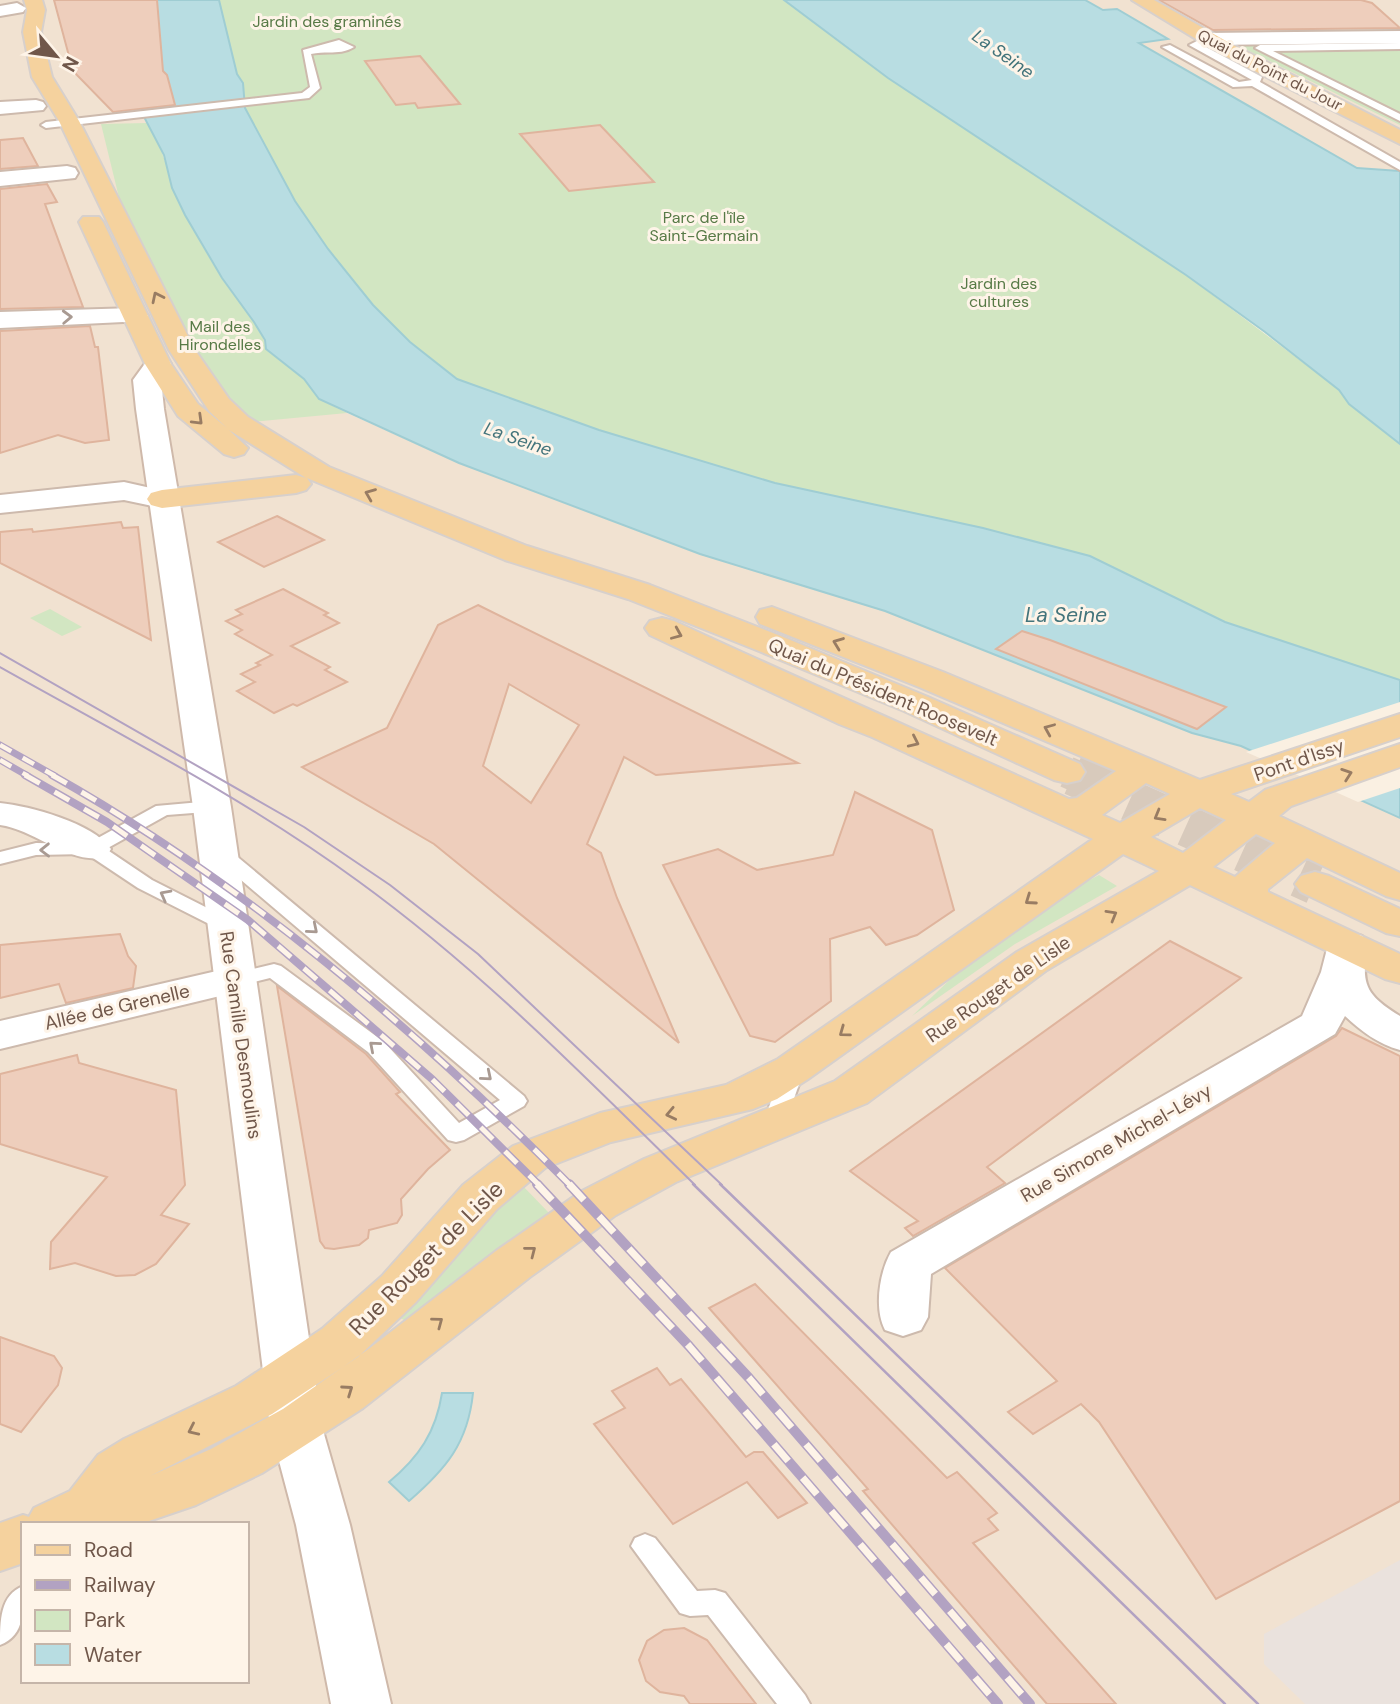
<svg xmlns="http://www.w3.org/2000/svg" width="1400" height="1704" font-family="'DM Sans',sans-serif">
  <style>
    .residential { fill: #f1e2d1; fill-rule: evenodd }
    .industrial { fill: #eae2dd }
    .green { fill: #d2e6c2 }
    .water { fill: #b8dde2; stroke: #9fcdd3; stroke-width: 2 }
    .pier { fill: #faf0e2 }
    .building { fill: #eecebc; stroke: #dfb49d; stroke-width: 2; fill-rule: evenodd }
    .lines { fill: none; stroke-linecap: round; stroke-linejoin: round }
    .primary-tunnel-far1 { stroke: #d8cabc; stroke-width: 32; stroke-dasharray: 32 17; stroke-linecap: butt }
    .primary-tunnel { stroke: #d8cabc; stroke-width: 41; stroke-dasharray: 41 21; stroke-linecap: butt }
    .lane-casing { stroke: #cdbaad; stroke-width: 4 }
    .street-casing { stroke: #cdbaad; stroke-width: 4 }
    .secondary-casing { stroke: #cfb9aa; stroke-width: 4 }
    .primary-casing { stroke: #d7d0cc; stroke-width: 4 }
    .lane { fill: #fff; fill-rule: evenodd }
    .street { fill: #fff; fill-rule: evenodd }
    .secondary { fill: #fff; fill-rule: evenodd }
    .primary { fill: #f5d29e; fill-rule: evenodd }
    .tram-far1 { stroke: #b2a2c2; stroke-width: 2 }
    .tram { stroke: #b2a2c2; stroke-width: 2.5 }
    .rail-far2-casing { stroke: #b2a2c2; stroke-width: 7 }
    .rail-far1-casing { stroke: #b2a2c2; stroke-width: 8 }
    .rail-casing { stroke: #b2a2c2; stroke-width: 10 }
    .rail-far2 { stroke: #fef4e8; stroke-width: 4.5; stroke-dasharray: 13; stroke-linecap: butt }
    .rail-far1 { stroke: #fef4e8; stroke-width: 5; stroke-dasharray: 17; stroke-linecap: butt }
    .rail { stroke: #fef4e8; stroke-width: 7; stroke-dasharray: 22; stroke-linecap: butt }
    .oneway { stroke: #987c63 }
    .oneway2 { stroke: #a99a92 }
    .labels { text-anchor: middle; dominant-baseline: central; stroke-width: 6; stroke-linejoin: round; paint-order: stroke }
    .far-park-label { font-size: 16px; fill: #577a46; stroke: #fef4e8 }
    .far-street-label { font-size: 16px; fill: #70574a; stroke: #fef4e8 }
    .far-water-label { font-size: 18px; font-style: italic; fill: #43747b; stroke: #fef4e8 }
    .street-label { font-size: 19px; fill: #70574a; stroke: #fef4e8 }
    .water-label { font-size: 21px; font-style: italic; fill: #43747b; stroke: #fef4e8 }
    .near-street-label { font-size: 23px; fill: #70574a; stroke: #fef4e8 }
  </style>
  <rect width="100%" height="100%" fill="#faf0e2"/>
  <!-- residential -->
  <g class="residential">
    <path d="M0,0H141L146,117L185,215L222,278L286,367L347,413L459,463L700,554L885,611L1192,733L1241,746L1400,818V1704H0ZM23,1524H247V1681H23Z"/>
    <polygon points="1085,0 1400,0 1400,171 1357,168 1138,43 1167,38 1117,9 1103,11"/>
  </g>
  <!-- industrial -->
  <polygon class="industrial" points="1400,1560 1400,1704 1305,1704 1264,1664 1264,1634"/>
  <!-- green -->
  <g class="green">
    <polygon points="219,0 784,0 888,78 1186,275 1317,373 1339,390 1349,404 1400,444 1400,680 1225,622 1090,556 983,528 775,483 599,430 457,379 410,342 373,305 328,249 295,201 245,108 243,83 237,74"/>
    <polygon points="1400,41 1400,125 1239,46 1242,44"/>
    <path d="M147,123C167,151 169,187 186,217C198,239 211,261 224,282C238,302 262,324 266,349L304,379L319,399L347,413L241,423L177,335L125,222L101,124Z"/>
    <polygon points="50,609 82,627 62,636 30,618"/>
    <polygon points="1099,875 1117,886 1015,944 912,1016 959,971 1068,892"/>
    <polygon points="520,1183 550,1214 407,1322 399,1317"/>
  </g>
  <!-- water -->
  <g class="water">
    <polygon points="141,0 219,0 237,74 243,83 245,108 295,201 328,249 373,305 410,342 457,379 599,430 775,483 983,528 1090,556 1225,622 1400,680 1400,818 1241,746 1192,733 885,611 700,554 459,463 319,399 304,379 266,349 265,340 254,322 222,278 185,215 172,188 164,155 142,113"/>
    <polygon points="784,0 1085,0 1103,10 1117,9 1168,39 1139,43 1357,168 1400,171 1400,444 1349,404 1339,390 1265,332 1186,275 888,78"/>
    <path d="M442,1393H473C468,1443 446,1469 409,1501L389,1482C419,1457 436,1432 442,1393Z"/>
  </g>
  <!-- pier -->
  <polygon class="pier" points="1400,702 1400,788 1358,802 1246,752"/>
  <!-- building -->
  <g class="building">
    <polygon points="54,0 157,0 163,71 167,75 175,105 113,112 73,71"/>
    <polygon points="1159,0 1361,0 1372,3 1400,28 1213,30"/>
    <polygon points="420,56 460,104 418,108 415,103 396,105 365,61"/>
    <polygon points="600,125 654,182 569,191 520,134"/>
    <polygon points="23,138 38,166 0,169 0,140"/>
    <polygon points="47,184 57,202 45,204 83,307 0,309 0,189"/>
    <polygon points="90,326 95,347 98,347 109,440 85,443 58,435 0,453 0,331"/>
    <polygon points="277,516 324,540 264,567 218,542"/>
    <polygon points="121,522 123,528 138,527 151,640 0,563 0,532 32,529 33,532"/>
    <polygon points="283,589 328,613 324,615 339,623 291,646 330,667 325,670 347,682 297,706 293,704 274,713 237,691 255,682 241,674 260,665 256,663 272,655 235,634 242,630 226,621 242,614 236,610"/>
    <path d="M478,605L798,763L656,775L624,757L587,844L601,853L617,898L679,1043L434,844L302,767L387,728L438,625ZM509,684L579,725L531,803L483,766Z"/>
    <polygon points="1022,631 1050,640 1226,707 1197,729 996,649"/>
    <polygon points="855,792 932,830 954,910 917,935 886,945 870,927 830,939 831,1001 775,1042 750,1036 663,865 718,849 757,870 833,855"/>
    <polygon points="120,934 128,956 136,966 133,988 66,1003 59,984 0,998 0,945"/>
    <polygon points="1170,941 1241,978 987,1167 1005,1183 913,1236 905,1228 918,1221 850,1171"/>
    <polygon points="277,986 366,1054 400,1092 396,1094 450,1150 428,1169 401,1199 402,1215 397,1223 369,1230 368,1238 359,1245 334,1249 325,1248 320,1241"/>
    <polygon points="1342,1028 1400,1056 1400,1501 1216,1599 1099,1422 1081,1404 1033,1434 1008,1412 1057,1381 945,1268 1336,1036"/>
    <polygon points="77,1055 79,1063 176,1090 185,1185 161,1215 189,1224 156,1264 135,1275 116,1276 75,1263 50,1269 51,1242 107,1177 0,1144 0,1074"/>
    <polygon points="755,1284 947,1478 957,1472 997,1513 988,1519 998,1530 973,1543 1116,1704 1047,1704 863,1491 868,1489 709,1308"/>
    <polygon points="0,1337 54,1356 62,1368 58,1385 21,1432 0,1424"/>
    <polygon points="657,1368 670,1385 681,1379 746,1457 754,1452 763,1452 807,1503 778,1518 747,1482 673,1524 594,1424 625,1408 612,1391"/>
    <polygon points="684,1628 707,1640 756,1704 690,1704 684,1696 660,1692 646,1681 639,1660 647,1641 664,1630"/>
  </g>
  <g class="lines">
    <!-- primary-tunnel-far1 -->
    <polyline class="primary-tunnel-far1" points="1067,772 1076,776"/>
    <!-- primary-tunnel -->
    <polyline class="primary-tunnel" points="1073,775 1315,884"/>
    <!-- lane casing -->
    <g class="lane-casing">
      <g id="lane">
        <polygon points="1205,37 1213,39 1202,45 1262,77 1260,82 1400,162 1400,170 1252,86 1233,87 1162,47 1170,45 1239,82 1252,80 1189,45"/>
        <path d="M339,40L354,47C340,56 327,50 311,54L320,88L309,98L46,128L41,125L46,122L302,93L310,87L303,50Z"/>
        <polygon points="1400,43 1400,49 1273,51 1400,114 1400,121 1255,48 1260,45"/>
        <polygon points="212,801 221,807 219,811 167,815 106,849 152,880 233,921 236,925 233,929 219,929 138,888 87,854 36,855 0,864 0,852 36,843 87,844 156,806"/>
        <polygon points="221,847 228,849 524,1096 527,1101 524,1106 464,1140 456,1142 448,1140 368,1052 270,978 234,987 227,985 224,980 227,975 274,964 281,966 384,1042 459,1123 500,1100 214,857 211,853"/>
        <polygon points="793,1063 801,1065 804,1070 785,1124 782,1129 774,1132 766,1129 763,1124 782,1070 785,1065"/>
        <polygon points="645,1534 655,1538 697,1591 715,1590 725,1593 805,1695 810,1704 777,1704 708,1615 690,1616 680,1613 631,1546 635,1538"/>
        <path d="M23,1586C23,1609 26,1635 0,1645C0,1621 0,1595 23,1586Z"/>
      </g>
    </g>
    <!-- street casing -->
    <g class="street-casing">
      <g id="street">
        <polygon points="17,3 26,8 23,12 0,16 0,6"/>
        <polygon points="1400,31 1400,43 1208,45 1199,39 1208,33"/>
        <polygon points="36,100 43,102 46,106 43,110 0,114 0,102"/>
        <polygon points="67,166 75,168 78,173 75,178 0,186 0,172"/>
        <polygon points="135,308 144,311 148,316 144,321 0,328 0,312"/>
        <polygon points="124,482 173,493 177,499 173,505 162,508 124,500 0,513 0,495"/>
        <path d="M0,803C30,806 93,823 111,849L106,857C71,866 36,830 0,825Z"/>
        <path d="M1348,932L1362,936L1368,945C1360,984 1366,995 1400,1016V1050C1378,1044 1361,1031 1345,1016L1335,1034L931,1274L928,1317L921,1330L903,1336L885,1330C874,1309 879,1273 891,1252L1302,1016L1321,972L1328,945L1334,936Z"/>
        <polygon points="234,967 249,971 255,980 249,989 0,1049 0,1021"/>
      </g>
    </g>
    <!-- secondary casing -->
    <g class="secondary-casing">
      <polygon id="secondary" points="158,356 167,358 171,364 161,380 164,409 231,807 322,1427 350,1525 391,1704 331,1704 296,1525 270,1427 193,807 136,409 133,380 149,358"/>
    </g>
    <!-- primary casing -->
    <g class="primary-casing">
      <g id="primary">
        <polygon points="24,0 42,0 45,10 41,32 52,77 79,121 195,350 229,399 248,417 329,467 527,546 650,585 783,637 928,697 1080,764 1085,772 1080,780 1067,783 1054,780 904,711 759,651 628,599 505,560 307,478 311,484 306,490 296,493 162,508 151,505 147,499 151,493 162,490 296,475 306,478 229,430 248,448 244,454 234,457 224,454 178,416 145,364 79,222 83,217 99,217 103,222 171,364 198,404 227,428 209,411 169,350 59,121 32,77 23,32 27,10"/>
        <polygon points="1132,0 1154,0 1233,45 1400,130 1400,144 1219,53"/>
        <path d="M772,607L943,672L1200,780L1400,714V737L1231,794L1249,802L1265,790L1400,744V767L1291,806L1279,816L1400,873V900L1386,896L1307,858L1268,889V892L1400,954V983L1385,979L1190,885L1047,970L867,1103L676,1182L616,1215L530,1277L363,1408L262,1473L196,1505L143,1523L23,1524V1563L0,1571V1523L23,1515L29,1517L34,1508L70,1491L98,1455L124,1439L236,1386L322,1329L382,1276L463,1185L513,1146L600,1113L726,1085L778,1059L1093,839L872,737L839,724L650,635L645,628L650,621L662,618L674,621C805,682 937,739 1069,799L1077,798L1116,771L919,687L760,624L756,617L760,610ZM1146,783L1170,794L1120,823L1102,815ZM1200,808L1226,820L1183,853L1151,837ZM1256,834L1275,843L1235,877L1213,867ZM1123,854L1159,871L1017,952L835,1081L644,1159L582,1191L496,1251L370,1348L283,1409L211,1449L150,1476L272,1414L358,1357L416,1302L497,1209L545,1168L611,1142L753,1109L777,1099L808,1079Z"/>
        <polygon points="1315,872 1329,876 1400,909 1400,936 1386,933 1301,892 1295,884 1301,876"/>
      </g>
    </g>
    <!-- lane -->
    <use href="#lane" class="lane"/>
    <!-- street -->
    <use href="#street" class="street"/>
    <!-- secondary -->
    <use href="#secondary" class="secondary"/>
    <!-- primary -->
    <use href="#primary" class="primary"/>
    <!-- tram-far1 -->
    <g class="tram-far1">
      <polyline points="0,653 304,827 390,885 478,954 722,1185"/>
      <path d="M0,667C121,735 246,799 358,881C481,970 587,1079 695,1185"/>
    </g>
    <!-- tram -->
    <g class="tram">
      <polyline points="693,1184 1225,1704"/>
      <polyline points="720,1184 1258,1704"/>
    </g>
    <!-- rail-far2 casing -->
    <g class="rail-far2-casing">
      <g id="rail-far2">
        <polyline points="0,745 55,776"/>
        <polyline points="0,760 28,776"/>
      </g>
    </g>
    <!-- rail-far1 casing -->
    <g class="rail-far1-casing">
      <g id="rail-far1">
        <polyline points="25,775 107,822 248,920 432,1079 539,1185"/>
        <path d="M52,775C245,884 415,1028 570,1185"/>
      </g>
    </g>
    <!-- rail casing -->
    <g class="rail-casing">
      <g id="rail">
        <polyline points="537,1184 689,1346 998,1704"/>
        <polyline points="569,1184 749,1378 1030,1704"/>
      </g>
    </g>
    <!-- rail-far2 -->
    <use href="#rail-far2" class="rail-far2"/>
    <!-- rail-far1 -->
    <use href="#rail-far1" class="rail-far1"/>
    <!-- rail -->
    <use href="#rail" class="rail"/>
  </g>
  <!-- one-way arrows -->
  <defs><path id="oneway-chevron" d="M-2-3.5L2.5 0L-2 3.5" fill="none" stroke-width="1.6" stroke-linecap="round" stroke-linejoin="round" transform="scale(1.75)"/></defs>
  <g class="oneway">
    <use href="#oneway-chevron" transform="translate(157 297) rotate(-116)"/>
    <use href="#oneway-chevron" transform="translate(198 420) rotate(44)"/>
    <use href="#oneway-chevron" transform="translate(370 494) rotate(-158)"/>
    <use href="#oneway-chevron" transform="translate(677 634) rotate(23)"/>
    <use href="#oneway-chevron" transform="translate(838 643) rotate(-159)"/>
    <use href="#oneway-chevron" transform="translate(1049 729) rotate(-157)"/>
    <use href="#oneway-chevron" transform="translate(914 742) rotate(25)"/>
    <use href="#oneway-chevron" transform="translate(1347 774) rotate(-19)"/>
    <use href="#oneway-chevron" transform="translate(1159 816) rotate(150)"/>
    <use href="#oneway-chevron" transform="translate(1030 900) rotate(145)"/>
    <use href="#oneway-chevron" transform="translate(1112 915) rotate(-30)"/>
    <use href="#oneway-chevron" transform="translate(844 1032) rotate(144)"/>
    <use href="#oneway-chevron" transform="translate(671 1114) rotate(168)"/>
    <use href="#oneway-chevron" transform="translate(531 1251) rotate(-38)"/>
    <use href="#oneway-chevron" transform="translate(438 1322) rotate(-37)"/>
    <use href="#oneway-chevron" transform="translate(348 1390) rotate(-35)"/>
    <use href="#oneway-chevron" transform="translate(193 1430) rotate(155)"/>
  </g>
  <g class="oneway2">
    <use href="#oneway-chevron" transform="translate(67 317) rotate(-2)"/>
    <use href="#oneway-chevron" transform="translate(45 850) rotate(179)"/>
    <use href="#oneway-chevron" transform="translate(165 895) rotate(-152)"/>
    <use href="#oneway-chevron" transform="translate(313 929) rotate(40)"/>
    <use href="#oneway-chevron" transform="translate(374 1046) rotate(-139)"/>
    <use href="#oneway-chevron" transform="translate(487 1076) rotate(40)"/>
  </g>
  <g class="labels">
    <!-- far-park labels -->
    <g class="far-park-label">
      <text x="327" y="21">Jardin des graminés</text>
      <text x="704" y="217">Parc de l'île<tspan x="704" dy="18">Saint-Germain</tspan></text>
      <text x="999" y="283">Jardin des<tspan x="999" dy="18">cultures</tspan></text>
      <text x="220" y="326">Mail des<tspan x="220" dy="18">Hirondelles</tspan></text>
    </g>
    <!-- far-street labels -->
    <g class="far-street-label">
      <text transform="translate(1270 70) rotate(27)">Quai du Point du Jour</text>
    </g>
    <!-- far-water labels -->
    <g class="far-water-label">
      <text transform="translate(1003 54) rotate(35)">La Seine</text>
      <text transform="translate(518 439) rotate(19)">La Seine</text>
    </g>
    <!-- street labels -->
    <g class="street-label">
      <text transform="translate(883 692) rotate(23)">Quai du Président Roosevelt</text>
      <text transform="translate(1299 760) rotate(-19)">Pont d'Issy</text>
      <text transform="translate(998 989) rotate(-35)">Rue Rouget de Lisle</text>
      <text transform="translate(117 1007) rotate(-13)">Allée de Grenelle</text>
      <text transform="translate(241 1035) rotate(82)">Rue Camille Desmoulins</text>
      <text transform="translate(1116 1143) rotate(-30)">Rue Simone Michel-Lévy</text>
    </g>
    <!-- water labels -->
    <g class="water-label">
      <text x="1066" y="615">La Seine</text>
    </g>
    <!-- near-street labels -->
    <g class="near-street-label">
      <text transform="translate(426 1258) rotate(-45)">Rue Rouget de Lisle</text>
    </g>
  </g>
  <!-- legend -->
  <rect x="21" y="1522" width="228" height="161" fill="#fef4e8" stroke="#c5b5a9" stroke-width="2"/>
  <rect x="35" y="1545" width="35" height="10" fill="#f5d29e" stroke="#c5b5a9" stroke-width="2"/>
  <text x="84" y="1557" font-size="21" fill="#70574a">Road</text>
  <rect x="35" y="1580" width="35" height="10" fill="#b2a2c2" stroke="#c5b5a9" stroke-width="2"/>
  <text x="84" y="1592" font-size="21" fill="#70574a">Railway</text>
  <rect x="35" y="1610" width="35" height="21" fill="#d2e6c2" stroke="#c5b5a9" stroke-width="2"/>
  <text x="84" y="1627" font-size="21" fill="#70574a">Park</text>
  <rect x="35" y="1644" width="35" height="21" fill="#b8dde2" stroke="#c5b5a9" stroke-width="2"/>
  <text x="84" y="1662" font-size="21" fill="#70574a">Water</text>
  <!-- north arrow -->
  <g transform="translate(56 56) rotate(119)" stroke="#fef4e8" stroke-width="5" paint-order="stroke">
  <path d="M0-5L12 26L0 18L-12 26Z" fill="#70574a"/>
  <text y="-10" font-size="19" font-weight="bold" text-anchor="middle" fill="#70574a">N</text>
  </g>
</svg>
